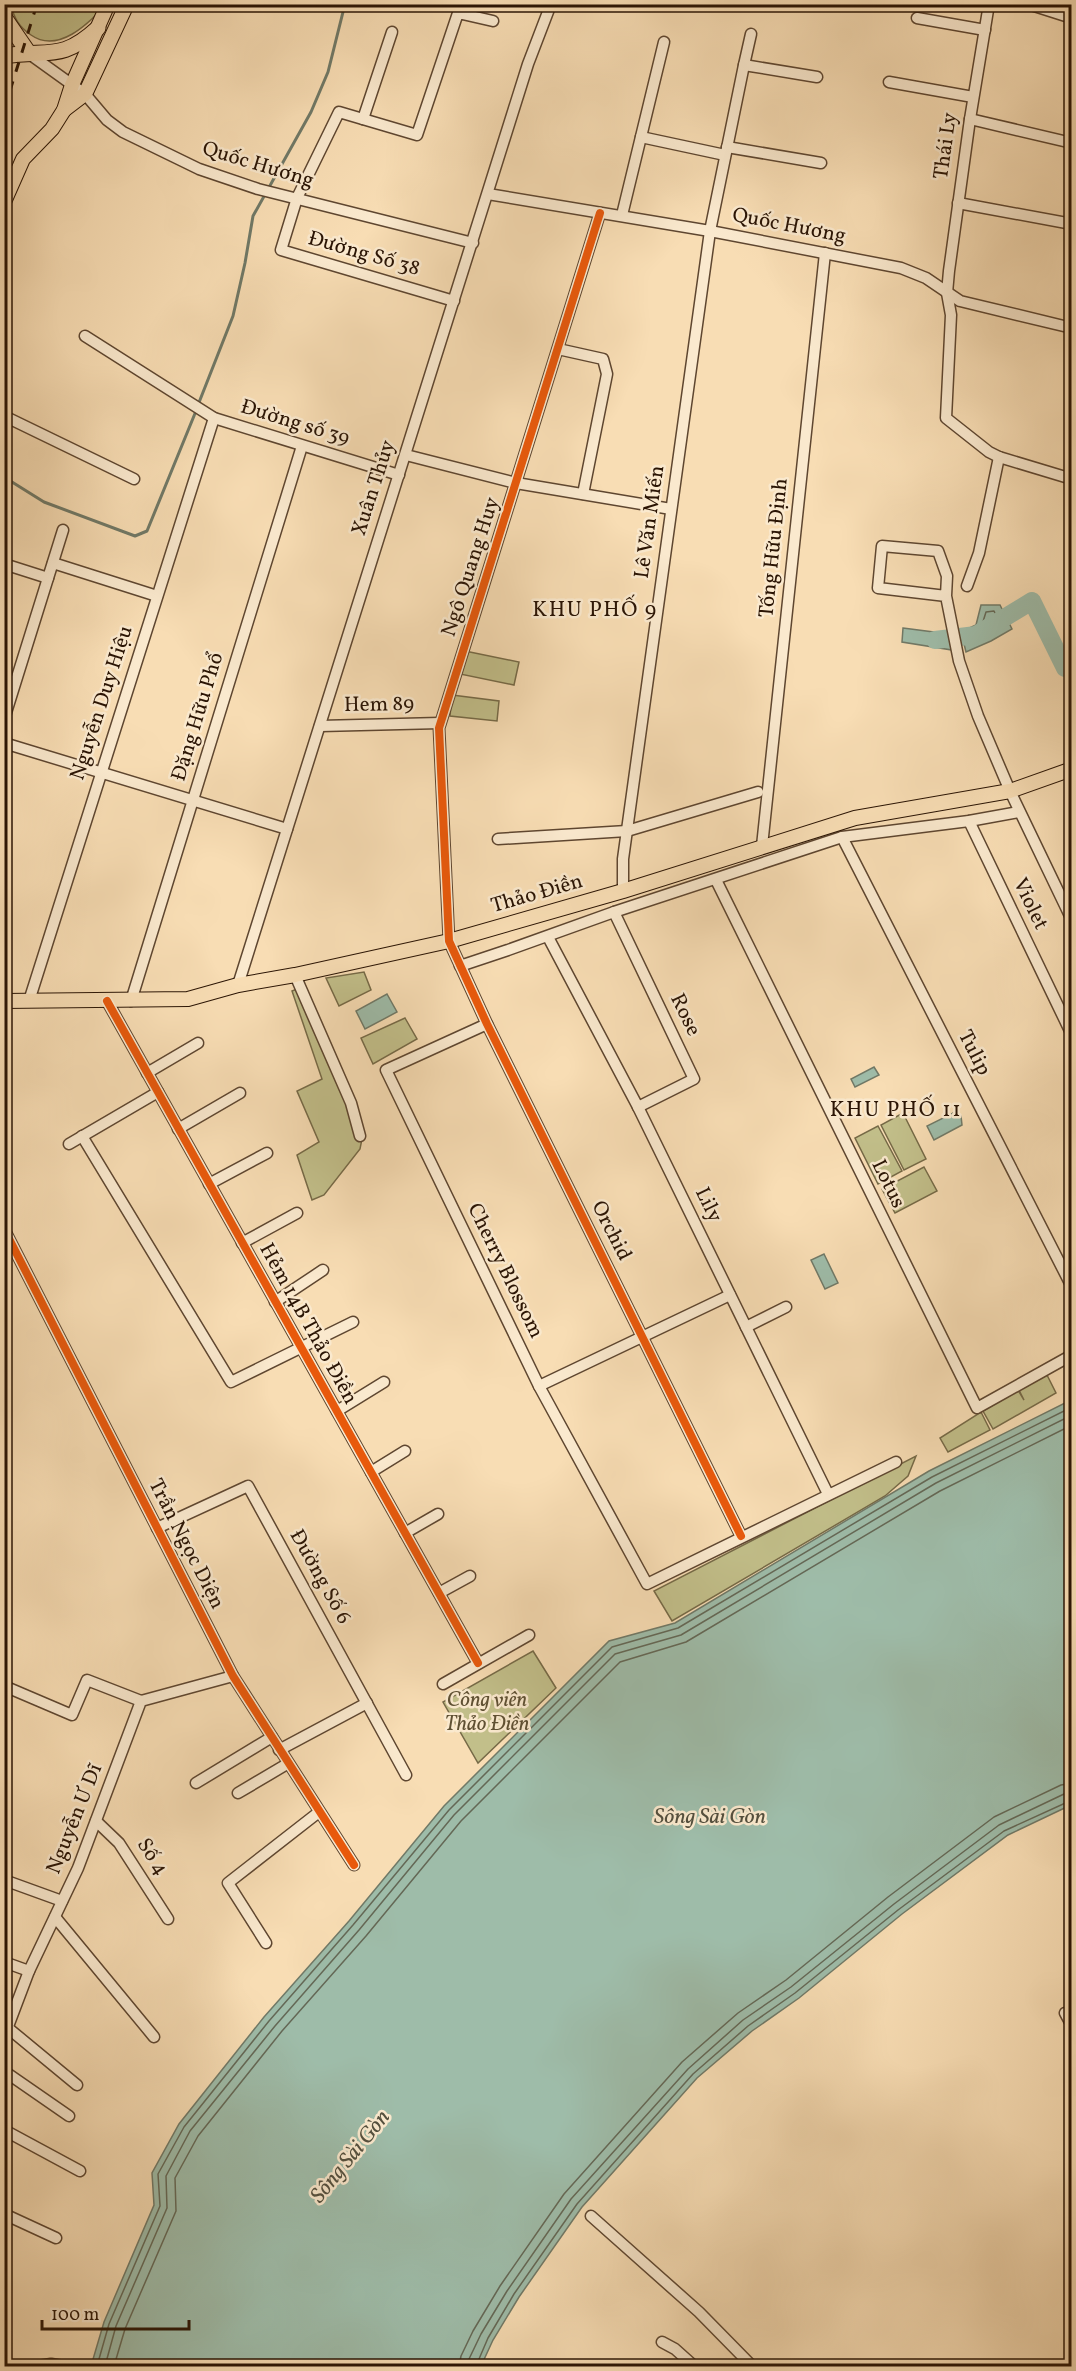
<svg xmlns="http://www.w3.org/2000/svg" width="1076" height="2371" font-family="Vollkorn,serif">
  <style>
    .green { fill: #c2bf8a; stroke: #766a47; stroke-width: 1.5 }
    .water { fill: #9ebca9; stroke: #707967; stroke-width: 1.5 }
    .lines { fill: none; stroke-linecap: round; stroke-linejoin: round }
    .shore { stroke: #646856; stroke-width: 1.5 }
    .stream { stroke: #707967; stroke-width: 3 }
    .river { stroke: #9ebca9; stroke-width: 18 }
    .minor-casing { stroke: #5e4630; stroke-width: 13 }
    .major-casing { stroke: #2a1404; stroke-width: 16 }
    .highway-casing { stroke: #2a1404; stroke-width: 17 }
    .minor { stroke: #fae9ce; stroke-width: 10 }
    .major { stroke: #f8ddb4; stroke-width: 14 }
    .highway { stroke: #f8ddb4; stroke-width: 15 }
    .rail { stroke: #2a1404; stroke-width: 3; stroke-dasharray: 10 10; stroke-linecap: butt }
    .cycleway-casing { stroke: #fae9ce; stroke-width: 11 }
    .cycleway { stroke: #e8590c; stroke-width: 8 }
    .labels { text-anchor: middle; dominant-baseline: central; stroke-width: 5; stroke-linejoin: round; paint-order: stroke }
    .street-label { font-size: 21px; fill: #2a1404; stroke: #fae9ce }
    .park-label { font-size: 21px; font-style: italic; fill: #5f5033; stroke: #fae9ce }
    .neighbourhood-label { font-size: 22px; letter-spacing: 1.5px; fill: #2a1404; stroke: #fae9ce }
    .water-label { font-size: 22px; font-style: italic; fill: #534f3e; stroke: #fae9ce }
  </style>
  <rect width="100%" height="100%" fill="#f8ddb4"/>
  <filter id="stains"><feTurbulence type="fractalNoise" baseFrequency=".00333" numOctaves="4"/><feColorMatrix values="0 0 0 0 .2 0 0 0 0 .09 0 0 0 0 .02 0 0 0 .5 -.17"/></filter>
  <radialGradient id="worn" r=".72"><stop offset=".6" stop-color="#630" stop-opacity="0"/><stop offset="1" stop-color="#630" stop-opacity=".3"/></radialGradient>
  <!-- green -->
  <g class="green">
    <path d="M11,5H106C88,24 58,54 31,35C19,27 14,18 11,5Z"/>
    <polygon points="465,651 519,662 514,685 460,674"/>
    <polygon points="452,695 499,701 497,721 450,716"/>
    <polygon points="364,972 371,990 339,1006 326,978"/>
    <polygon points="300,988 363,1134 360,1149 324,1195 312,1200 297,1155 319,1142 297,1091 322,1079 292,991"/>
    <polygon points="405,1018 417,1039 373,1064 361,1038"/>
    <polygon points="903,1113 926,1159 904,1170 881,1125"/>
    <polygon points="878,1126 902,1171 878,1184 855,1138"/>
    <polygon points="924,1167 937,1191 895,1213 882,1189"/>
    <polygon points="1047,1375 1056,1393 993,1429 983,1411 1018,1390 1024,1400 1019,1390"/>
    <polygon points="981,1412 990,1430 948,1452 940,1438"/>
    <polygon points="916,1456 908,1476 885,1496 672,1621 654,1591"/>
    <polygon points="533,1651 556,1688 478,1763 443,1702"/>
  </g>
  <!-- water -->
  <g class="water">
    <polygon points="981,605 1000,605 1012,629 991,641 966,652 961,632 976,625"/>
    <polygon points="903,628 949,634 952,650 902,642"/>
    <polygon points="387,994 397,1012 365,1029 356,1011"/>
    <polygon points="874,1067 879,1075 855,1087 851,1079"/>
    <polygon points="955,1112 961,1116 962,1125 934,1140 927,1126"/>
    <polygon points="824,1254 838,1283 825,1289 811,1260"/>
    <polygon points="1071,1400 1071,1805 1008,1835 902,1914 799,1998 752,2031 697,2078 582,2207 519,2297 493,2340 481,2366 91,2366 104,2322 154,2205 152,2173 179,2124 264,2017 349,1921 444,1806 609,1641 675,1623 929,1471"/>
  </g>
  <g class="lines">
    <!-- shore -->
    <g class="shore">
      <polygon points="994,611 1002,627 988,636 970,642 969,636 981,628 986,612"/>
      <polyline points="97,2366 109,2324 160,2206 158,2174 184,2127 269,2021 353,1925 449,1810 612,1647 678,1628 932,1477 1072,1407"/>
      <polyline points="105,2366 116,2326 167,2208 166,2176 190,2131 275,2026 359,1930 454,1815 615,1654 681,1635 936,1483 1072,1415"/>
      <polyline points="114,2366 125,2329 176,2211 175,2178 198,2136 282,2031 366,1936 461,1821 620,1662 686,1642 940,1491 1072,1425"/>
      <polyline points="459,2366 461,2356 473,2331 500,2286 564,2194 682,2062 738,2013 786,1980 888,1897 994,1817 1061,1785 1072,1783"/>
      <polyline points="468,2366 469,2359 481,2334 507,2291 571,2199 688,2069 743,2020 791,1987 894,1904 999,1825 1064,1794 1072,1792"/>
      <polyline points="476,2366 488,2338 514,2294 577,2204 693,2074 748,2026 795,1993 898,1910 1004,1831 1072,1800"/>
    </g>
    <!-- stream -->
    <g class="stream">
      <polyline points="198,405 233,316 245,263 253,216 311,112 328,72 345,4"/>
      <polyline points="4,477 44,502 135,536 147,531 196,411"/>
    </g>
    <!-- river -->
    <polyline class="river" points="935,640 976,635 1032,601 1065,668 1072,669"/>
    <!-- minor casing -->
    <g class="minor-casing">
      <g id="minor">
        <polyline points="989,4 970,119 949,271 947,293 951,315 946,418 989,452 999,457 1072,479"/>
        <polyline points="1028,4 1072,18"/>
        <polyline points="917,18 985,30"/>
        <polyline points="28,53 85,94 107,120 123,132 199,169 258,189 473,243"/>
        <polyline points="744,65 751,34"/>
        <polyline points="889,82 973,97"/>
        <polyline points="363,119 392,32"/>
        <polyline points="970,119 1072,143"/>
        <polyline points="641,137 725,155"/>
        <polyline points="727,147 821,163"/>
        <polyline points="488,194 710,231 901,268 926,278 960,301 1072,328"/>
        <polyline points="958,203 1072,224"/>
        <polyline points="600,213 439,728 449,941 487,1024 741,1536"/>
        <polyline points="622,215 664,42"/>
        <polyline points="454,301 281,250 297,198 339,112 417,135 458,13 493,21"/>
        <polyline points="85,336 214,418 399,475"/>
        <polyline points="558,349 603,359 607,374 583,494"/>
        <polyline points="4,416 134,479"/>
        <polyline points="406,455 516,483 671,509"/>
        <polyline points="53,563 157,596"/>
        <polyline points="4,564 48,578"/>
        <polyline points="967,586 979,553 999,457"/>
        <polyline points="946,596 878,588 882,546 938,551 947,576 946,596 959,661 978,716 1010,791 1072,920"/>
        <polyline points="4,719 63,530"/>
        <polyline points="320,726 440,723"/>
        <polyline points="4,743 287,829"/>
        <polyline points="969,821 1072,1035"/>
        <polyline points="842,837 1072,1287"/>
        <polyline points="498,839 627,831 758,792"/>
        <polyline points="762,846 825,253"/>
        <polyline points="716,880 977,1408 1072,1355"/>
        <polyline points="623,891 623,859 710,231 744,65 817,77"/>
        <polyline points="614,912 694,1079 638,1107"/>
        <polyline points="548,937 638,1107 828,1494"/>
        <polyline points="460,966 508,950 614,912 842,837 969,821 1019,812"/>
        <polyline points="295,975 351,1103 360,1136"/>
        <polyline points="238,985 528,64 551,4"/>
        <polyline points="29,1001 214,418"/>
        <polyline points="107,1001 478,1663"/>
        <polyline points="131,1001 302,446"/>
        <polyline points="487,1024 386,1070 539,1386 647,1584 896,1462"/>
        <polyline points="147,1073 198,1043"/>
        <polyline points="178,1129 240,1093"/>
        <polyline points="82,1136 231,1382 353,1322"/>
        <polyline points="69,1144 158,1092"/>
        <polyline points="209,1184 267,1153"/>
        <polyline points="4,1229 233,1676 354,1865"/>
        <polyline points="242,1243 297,1213"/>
        <polyline points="275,1302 323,1270"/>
        <polyline points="746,1327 786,1307"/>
        <polyline points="539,1386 730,1295"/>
        <polyline points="337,1411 384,1382"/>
        <polyline points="371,1472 405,1451"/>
        <polyline points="157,1528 248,1486 406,1775"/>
        <polyline points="405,1533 438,1514"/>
        <polyline points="439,1593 470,1576"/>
        <polyline points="443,1684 529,1635"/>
        <polyline points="4,1686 72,1715 87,1680 141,1701"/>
        <polyline points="279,1750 367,1703"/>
        <polyline points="196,1783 272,1737"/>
        <polyline points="238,1793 287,1764"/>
        <polyline points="96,1821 119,1843 168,1919"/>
        <polyline points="4,1880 62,1901"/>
        <polyline points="55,1917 154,2037"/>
        <polyline points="266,1943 228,1883 319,1812"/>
        <polyline points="4,1962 29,1971"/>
        <polyline points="1065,2013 1072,2026"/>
        <polyline points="8,2028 77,2085"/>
        <polyline points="4,2037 29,1971 78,1868 141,1701 233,1676"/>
        <polyline points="4,2071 69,2116"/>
        <polyline points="4,2130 80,2171"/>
        <polyline points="4,2214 56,2238"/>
        <polyline points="591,2216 699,2312 752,2366"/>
        <polyline points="662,2342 675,2349 694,2366"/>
        <polyline points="39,2366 51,2364 63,2366"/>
      </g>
    </g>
    <!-- major casing -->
    <g class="major-casing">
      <g id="major">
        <polyline points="64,110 85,94 127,4"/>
        <polyline points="4,202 23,159 52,129 64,110 72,85 108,4"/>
        <polyline points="4,1001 188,999 238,985 295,975 449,941 623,891 855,818 1010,791 1072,769"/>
      </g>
    </g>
    <!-- highway casing -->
    <g class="highway-casing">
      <g id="highway">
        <polyline points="4,17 28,52"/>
        <path d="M4,56C49,49 61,62 98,28"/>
      </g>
    </g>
    <!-- minor -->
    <use href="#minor" class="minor"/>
    <!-- major -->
    <use href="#major" class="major"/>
    <!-- highway -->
    <use href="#highway" class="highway"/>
    <!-- rail -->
    <polyline class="rail" points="4,110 37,4"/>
    <!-- cycleway casing -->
    <g class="cycleway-casing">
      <g id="cycleway">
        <polyline points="600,213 439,728 449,941 487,1024 741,1536"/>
        <polyline points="107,1001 478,1663"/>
        <polyline points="4,1229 233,1676 354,1865"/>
      </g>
    </g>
    <!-- cycleway -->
    <use href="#cycleway" class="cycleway"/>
  </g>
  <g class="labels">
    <!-- street labels -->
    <g class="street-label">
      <text transform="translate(946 146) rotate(-82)">Thái Ly</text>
      <text transform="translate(258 165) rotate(17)">Quốc Hương</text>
      <text transform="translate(789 226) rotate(11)">Quốc Hương</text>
      <text transform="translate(364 254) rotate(16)">Đường Số 38</text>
      <text transform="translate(295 423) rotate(17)">Đường số 39</text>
      <text transform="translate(374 488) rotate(-72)">Xuân Thủy</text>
      <text transform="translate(650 522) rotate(-82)">Lê Văn Miến</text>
      <text transform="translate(774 548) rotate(-84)">Tống Hữu Định</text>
      <text transform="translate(471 567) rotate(-72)">Ngô Quang Huy</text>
      <text transform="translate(102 703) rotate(-72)">Nguyễn Duy Hiệu</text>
      <text transform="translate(379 705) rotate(-1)">Hem 89</text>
      <text transform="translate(198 717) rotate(-73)">Đặng Hữu Phổ</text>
      <text transform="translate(537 894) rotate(-16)">Thảo Điền</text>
      <text transform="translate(1030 904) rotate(64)">Violet</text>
      <text transform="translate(685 1015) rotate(64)">Rose</text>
      <text transform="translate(974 1053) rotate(63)">Tulip</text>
      <text transform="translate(888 1184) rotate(64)">Lotus</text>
      <text transform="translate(708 1205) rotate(64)">Lily</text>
      <text transform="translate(611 1231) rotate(63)">Orchid</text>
      <text transform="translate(505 1271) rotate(64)">Cherry Blossom</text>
      <text transform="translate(308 1324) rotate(61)">Hẻm 14B Thảo Điền</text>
      <text transform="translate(186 1544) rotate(63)">Trần Ngọc Diện</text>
      <text transform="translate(320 1577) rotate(61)">Đường Số 6</text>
      <text transform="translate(75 1819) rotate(-68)">Nguyễn Ư Dĩ</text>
      <text transform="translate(152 1857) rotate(57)">Số 4</text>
    </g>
    <!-- park labels -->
    <g class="park-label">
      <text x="487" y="1700">Công viên<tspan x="487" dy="24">Thảo Điền</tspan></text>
    </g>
    <!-- neighbourhood labels -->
    <g class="neighbourhood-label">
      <text x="595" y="610">KHU PHỐ 9</text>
      <text x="896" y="1110">KHU PHỐ 11</text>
    </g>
    <!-- water labels -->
    <g class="water-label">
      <text x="710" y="1817">Sông Sài Gòn</text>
      <text transform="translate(351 2157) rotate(-51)">Sông Sài Gòn</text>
    </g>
  </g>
  <!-- margin -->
  <rect width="1076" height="2371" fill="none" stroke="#f8ddb4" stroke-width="24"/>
  <rect x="6" y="6" width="1064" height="2359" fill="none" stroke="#2a1404" stroke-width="3"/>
  <rect x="12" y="12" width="1052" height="2347" fill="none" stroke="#2a1404" stroke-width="1.5"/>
  <!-- scale -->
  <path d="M42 2320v9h147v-9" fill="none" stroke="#2a1404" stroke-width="3"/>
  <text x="51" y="2320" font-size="18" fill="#2a1404" stroke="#fae9ce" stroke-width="4.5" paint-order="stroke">100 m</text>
  <rect width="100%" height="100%" filter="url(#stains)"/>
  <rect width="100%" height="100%" fill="url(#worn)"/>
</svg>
